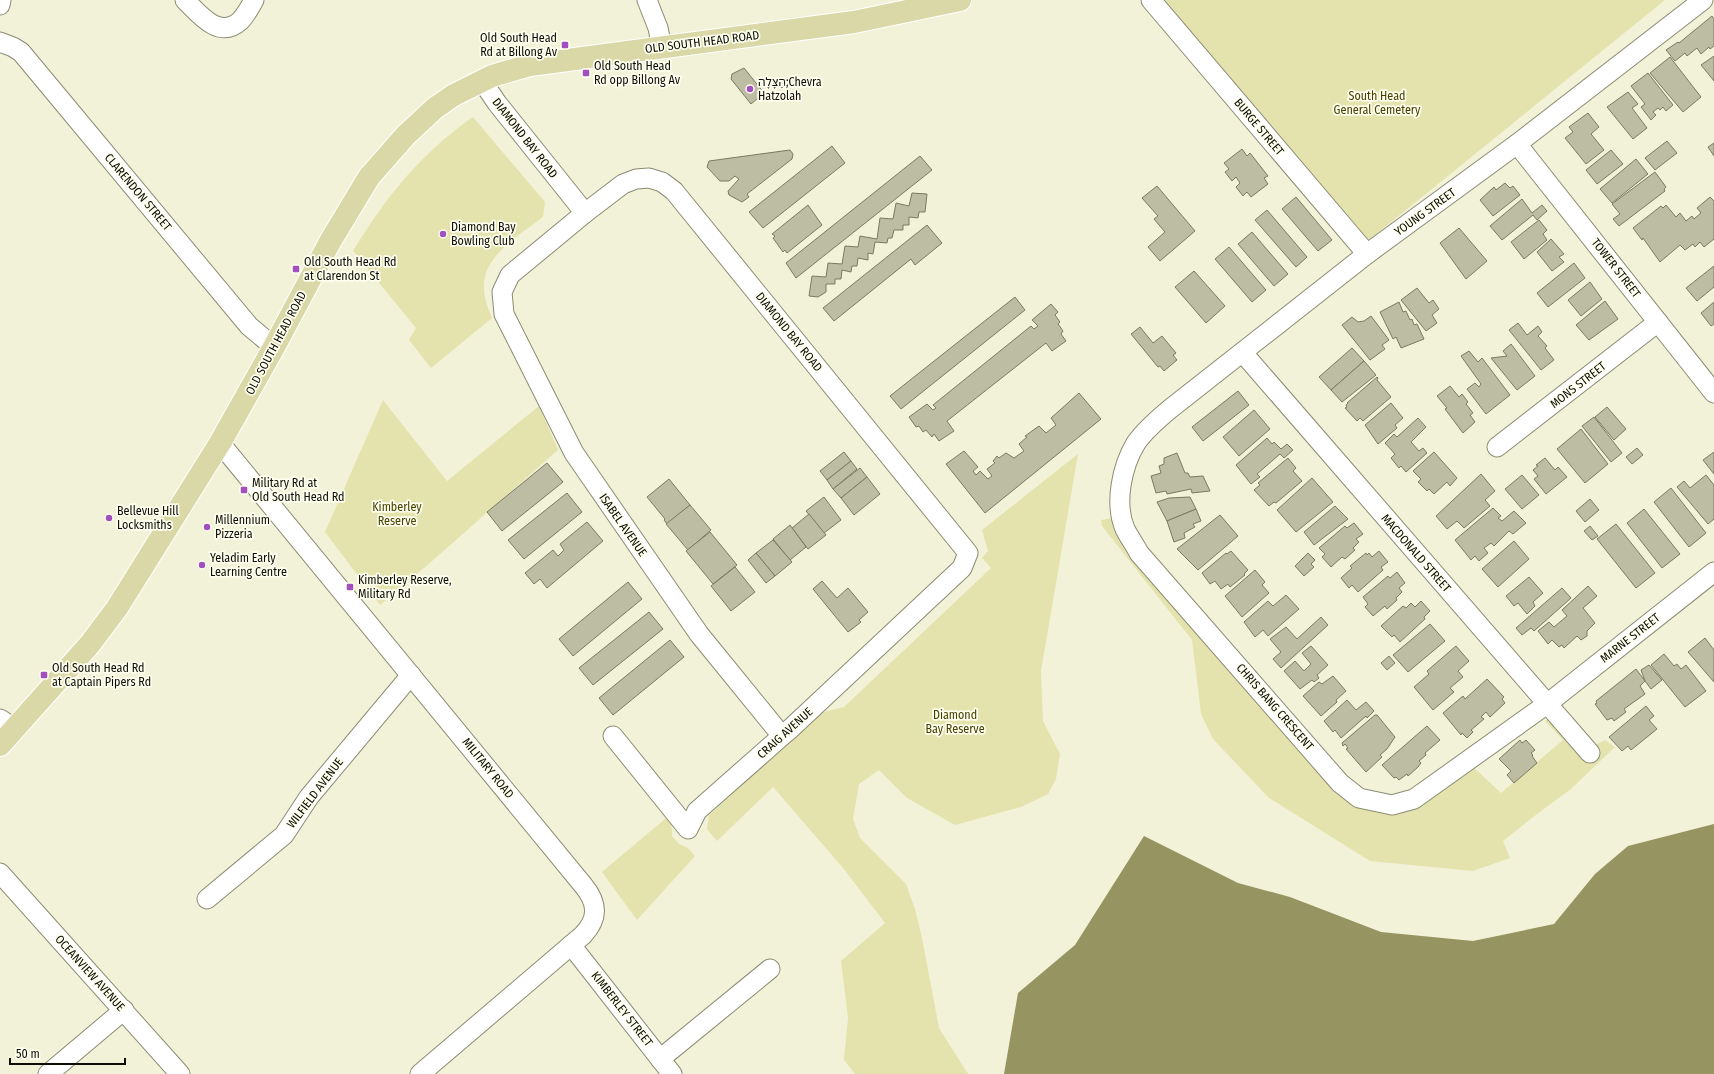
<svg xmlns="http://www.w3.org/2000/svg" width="1714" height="1074" font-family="'Fira Sans Condensed','Noto Sans Hebrew',sans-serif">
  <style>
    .green { fill: #e4e3ae }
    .water { fill: #969461 }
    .building { fill: #bdbda4; stroke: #7a7a62 }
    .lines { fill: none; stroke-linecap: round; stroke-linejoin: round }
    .minor-casing { stroke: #8c8c74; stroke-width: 21 }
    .major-casing { stroke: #fff; stroke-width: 24 }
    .minor { stroke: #fff; stroke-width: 19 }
    .major { stroke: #dad8a6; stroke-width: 22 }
    .poi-dot { fill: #a24fbf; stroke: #ffffef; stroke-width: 1.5 }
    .labels { text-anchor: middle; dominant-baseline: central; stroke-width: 3.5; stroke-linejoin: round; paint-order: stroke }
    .poi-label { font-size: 12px; fill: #0d0c05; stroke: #ffffef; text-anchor: start }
    .street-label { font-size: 12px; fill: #0d0c05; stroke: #ffffef }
    .park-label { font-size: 12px; fill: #454200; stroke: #ffffef }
  </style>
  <rect width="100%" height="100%" fill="#f2f2d8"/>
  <!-- green -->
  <g class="green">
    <polygon points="1155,0 1665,0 1364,244"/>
    <path d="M473,117L545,202L543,217C521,234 482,256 484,288C484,298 488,308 492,318L431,368L409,340L416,328L353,251C386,197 421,153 473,117Z"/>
    <polygon points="383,400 447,481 539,406 558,450 431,562 380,605 325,532"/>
    <polygon points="1078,454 1041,671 1043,721 1060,754 1056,779 1048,794 1021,807 955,825 907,798 879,770 859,784 853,819 860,838 906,884 915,909 922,938 939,1028 968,1074 855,1074 844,1060 848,1018 841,961 885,923 843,868 773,787 717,841 707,829 709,815 819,713 844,707 991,568 982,558 988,551 982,530"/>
    <polygon points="1113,518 1333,773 1373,794 1416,795 1470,764 1501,793 1563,740 1545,721 1555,714 1588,749 1605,740 1615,747 1571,789 1537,814 1503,841 1510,858 1473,871 1370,861 1269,798 1213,739 1201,714 1192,640 1102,526 1101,520"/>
    <polygon points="671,814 672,836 679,844 688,848 695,856 637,920 602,872"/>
  </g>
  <!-- water -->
  <polygon class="water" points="1714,824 1714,1074 1004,1074 1018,993 1075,945 1144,836 1238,883 1290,897 1381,932 1473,941 1554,924 1595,874 1628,846"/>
  <!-- building -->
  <g class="building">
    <polygon points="1712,16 1714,19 1714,46 1710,49 1709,47 1701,54 1697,48 1687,56 1685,53 1675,61 1666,50 1678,42 1679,43"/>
    <polygon points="1714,56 1714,81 1701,65"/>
    <polygon points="1670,57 1701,97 1683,112 1650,73"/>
    <polygon points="744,68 764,93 751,104 731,79 732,74"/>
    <polygon points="1648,73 1673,105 1666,111 1663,107 1660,110 1658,108 1653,112 1656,115 1651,120 1641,107 1645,104 1631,86"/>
    <polygon points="1628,92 1638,104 1632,108 1647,128 1633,139 1607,107"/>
    <polygon points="1588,113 1599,127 1591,134 1604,150 1586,164 1565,138 1573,132 1569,127"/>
    <polygon points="1667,141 1677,153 1655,170 1645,158"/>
    <polygon points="1714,143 1714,156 1708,147"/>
    <polygon points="832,146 845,163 763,228 749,212"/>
    <polygon points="1242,149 1247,156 1250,153 1268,176 1264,178 1268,184 1251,197 1247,192 1243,196 1236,187 1240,183 1236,177 1232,181 1225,172 1229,169 1224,163"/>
    <polygon points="790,150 793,154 792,159 747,194 749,197 742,202 729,195 728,191 739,179 735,176 729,181 720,181 707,167 709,161"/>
    <polygon points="1611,150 1623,164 1597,184 1586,170"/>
    <polygon points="920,156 932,170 796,278 786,263"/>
    <polygon points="1636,159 1648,174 1612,203 1600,189"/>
    <polygon points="1655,172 1666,187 1664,189 1665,191 1619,226 1613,219 1620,214 1612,204"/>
    <polygon points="1505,183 1510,188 1513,186 1520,195 1493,216 1480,200 1494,187 1496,190"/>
    <polygon points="1157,186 1195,231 1160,261 1148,247 1165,232 1154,219 1158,216 1142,198"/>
    <polygon points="912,193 927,194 925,212 919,212 918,218 909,217 909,225 903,225 903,230 894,230 892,238 888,238 887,243 875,242 873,254 868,253 868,260 858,258 857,266 852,266 851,272 842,270 841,279 835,279 835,284 826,284 826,292 818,297 809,296 812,276 826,277 828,263 842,264 845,246 858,247 860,236 877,239 880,218 893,219 896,203 909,206"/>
    <polygon points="1296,197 1332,240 1318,251 1282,209"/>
    <polygon points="1710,197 1714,201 1714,239 1704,247 1700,242 1695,247 1693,244 1685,250 1680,245 1660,262 1643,238 1642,240 1633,228 1661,206 1663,208 1666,205 1676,217 1680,213 1686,221 1692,216 1694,219 1701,213 1697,208"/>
    <polygon points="1522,199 1532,213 1542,205 1547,211 1537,220 1533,215 1502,240 1490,226"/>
    <polygon points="808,205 822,225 787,253 785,250 783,252 773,238 775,236 772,234"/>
    <polygon points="1267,210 1307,257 1296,267 1255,220"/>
    <polygon points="1539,220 1547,230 1543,234 1547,240 1524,259 1511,242"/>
    <polygon points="927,225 942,243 915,265 911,259 834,321 823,308"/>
    <polygon points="1459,228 1487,261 1466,279 1440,243"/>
    <polygon points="1252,232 1288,274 1274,286 1238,244"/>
    <polygon points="1551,239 1564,254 1559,257 1564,262 1552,271 1537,252"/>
    <polygon points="1229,247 1266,290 1252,302 1215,259"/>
    <polygon points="1574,263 1585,278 1548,307 1537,293"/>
    <polygon points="1714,266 1714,287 1697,301 1686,288"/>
    <polygon points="1194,271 1225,306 1206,323 1175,287"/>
    <polygon points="1590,282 1602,299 1581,316 1568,300"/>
    <polygon points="1417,288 1429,303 1433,300 1439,309 1432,315 1437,323 1426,331 1401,300"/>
    <polygon points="1015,297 1025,310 901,409 890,396"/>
    <polygon points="1605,301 1618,319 1589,340 1576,325"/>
    <polygon points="1399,302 1403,312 1406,311 1410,320 1412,319 1414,325 1417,324 1424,339 1401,348 1396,337 1393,339 1380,312"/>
    <polygon points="1714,302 1714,324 1711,326 1701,313"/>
    <polygon points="1051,304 1058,312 1055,315 1060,322 1058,324 1063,331 1061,334 1066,341 1052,351 1046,343 947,421 954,431 939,441 934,434 932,437 926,430 923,432 919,426 916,427 909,417 927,404 933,410 936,408 933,405 1031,326 1034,329 1038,326 1032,320"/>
    <polygon points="1371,316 1389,340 1382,345 1385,349 1370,360 1342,325 1352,317 1358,322 1364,321"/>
    <polygon points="1518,323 1527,335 1538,326 1542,332 1538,336 1547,346 1545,348 1554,360 1541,370 1509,330"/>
    <polygon points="1140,327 1153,343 1162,336 1176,353 1173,355 1177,360 1164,371 1160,366 1158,367 1131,334"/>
    <polygon points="1511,344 1535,376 1517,390 1491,358 1507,356 1503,351"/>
    <polygon points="1352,348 1364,361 1331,390 1319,377"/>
    <polygon points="1469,351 1478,362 1482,358 1510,395 1486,414 1467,389 1475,383 1479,387 1481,384 1461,356"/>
    <polygon points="1364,361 1376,375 1342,402 1331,390"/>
    <polygon points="1377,377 1378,378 1377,380 1391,397 1363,421 1360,418 1357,421 1345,408 1347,407 1346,405 1348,403 1347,403"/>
    <polygon points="1450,386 1459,397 1462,394 1468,402 1466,404 1473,413 1470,415 1475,422 1463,433 1445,409 1447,408 1437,396"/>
    <polygon points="1238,391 1249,405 1203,441 1192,427"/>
    <polygon points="1079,393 1101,419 985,513 946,464 964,451 978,467 973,471 976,475 980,471 988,479 992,476 987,469 995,463 993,461 997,456 999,458 1006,453 1014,458 1024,451 1019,444 1027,437 1025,436 1039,426 1046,433 1056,425 1051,418"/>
    <polygon points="1391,403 1403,418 1395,425 1397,428 1378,444 1365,425"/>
    <polygon points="1607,407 1626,429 1614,440 1595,417"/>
    <polygon points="1254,410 1270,429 1239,456 1223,437"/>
    <polygon points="1594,417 1622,453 1611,462 1582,426"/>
    <polygon points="1418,418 1426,427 1411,442 1419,451 1423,448 1427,453 1406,472 1401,466 1399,468 1391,458 1395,454 1385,443 1394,434 1397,437"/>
    <polygon points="1581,429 1608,464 1585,483 1557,449"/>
    <polygon points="1267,438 1272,444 1274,442 1281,449 1287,444 1293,450 1284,458 1280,454 1257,474 1260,477 1251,484 1236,465"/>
    <polygon points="1637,448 1643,455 1632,464 1626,457"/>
    <polygon points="844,452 851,461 827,480 820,471"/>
    <polygon points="1434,452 1457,478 1450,486 1447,482 1434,494 1429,489 1427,491 1418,482 1421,479 1413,471"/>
    <polygon points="1714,452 1714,474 1703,460"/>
    <polygon points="1177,453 1185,473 1188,473 1190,477 1203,476 1210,491 1192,493 1191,489 1167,494 1166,491 1156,493 1151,476 1161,473 1159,466 1164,464 1164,458"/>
    <polygon points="1288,458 1296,468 1293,471 1302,481 1276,503 1274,502 1269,506 1254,490 1260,485 1258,483"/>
    <polygon points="1545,458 1555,470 1558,467 1567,477 1546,494 1534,479 1538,476 1533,470 1538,466 1536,465"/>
    <polygon points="851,461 857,469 833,489 827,480"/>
    <polygon points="547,463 563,482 502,531 487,512"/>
    <polygon points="860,468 867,477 841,498 833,489"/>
    <polygon points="1481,474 1495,491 1485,500 1490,506 1464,528 1457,521 1447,529 1436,516"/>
    <polygon points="1522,475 1539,495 1522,509 1505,489"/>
    <polygon points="1706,475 1714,485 1714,519 1708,524 1677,487 1684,481 1690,488"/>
    <polygon points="867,477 880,494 854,515 841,498"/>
    <polygon points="1312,478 1333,502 1296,532 1277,510"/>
    <polygon points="669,479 690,505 667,524 664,520 665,519 647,497"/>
    <polygon points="1671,488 1706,533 1689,547 1654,502"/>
    <polygon points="567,493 582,512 524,559 508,540"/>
    <polygon points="824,497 841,520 824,533 806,511"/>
    <polygon points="1190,497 1196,509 1167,521 1157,502 1169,498"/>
    <polygon points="1590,499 1599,510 1585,522 1576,511"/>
    <polygon points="690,505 711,530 688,550 666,524"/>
    <polygon points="1335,506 1348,519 1314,545 1304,532"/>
    <polygon points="1493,508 1501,516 1498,518 1502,521 1514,511 1526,523 1513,534 1509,531 1494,546 1491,543 1484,548 1488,553 1479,561 1475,556 1471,560 1455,540"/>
    <polygon points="1196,509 1201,521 1193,524 1195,527 1184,533 1185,538 1174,542 1167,521"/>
    <polygon points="1644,509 1680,554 1662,568 1627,523"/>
    <polygon points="809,514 826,535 808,549 792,528"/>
    <polygon points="1220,515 1238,536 1198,570 1177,549"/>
    <polygon points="587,522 603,541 547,588 540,579 534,584 525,573 553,550 558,556 564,550 560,544"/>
    <polygon points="1354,523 1363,534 1356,539 1359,542 1353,548 1355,550 1345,559 1342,557 1331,567 1322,557 1325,554 1319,548 1345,526 1347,528"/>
    <polygon points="1616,524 1655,573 1636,588 1597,539"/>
    <polygon points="790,525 806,547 790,560 773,539"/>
    <polygon points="1590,526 1598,536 1592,540 1584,531"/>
    <polygon points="710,532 737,565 713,584 686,551"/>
    <polygon points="773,540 792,562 775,576 756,553"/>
    <polygon points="1514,541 1529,559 1498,587 1482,569"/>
    <polygon points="1231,551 1248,570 1244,574 1245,575 1230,587 1228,584 1221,589 1215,581 1210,584 1202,573 1226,553 1227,554"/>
    <polygon points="1379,551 1388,562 1381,567 1383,570 1358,592 1352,585 1349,588 1341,578 1352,568 1350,566 1366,553 1367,555 1369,553 1372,557"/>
    <polygon points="756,553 775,576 766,583 748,560"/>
    <polygon points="1308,553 1315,560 1311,564 1314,567 1304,576 1295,566"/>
    <polygon points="735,567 755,592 731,611 711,586"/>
    <polygon points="1255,570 1265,582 1262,585 1269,593 1242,617 1225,596"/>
    <polygon points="1397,572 1405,583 1399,588 1402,592 1396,598 1397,600 1387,609 1385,606 1373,616 1365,607 1368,604 1363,597 1388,576 1390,578"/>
    <polygon points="1529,577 1543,593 1533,602 1535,606 1527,614 1518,603 1514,606 1506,596"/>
    <polygon points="822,581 837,598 848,588 868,612 859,620 861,622 848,632 813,589"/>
    <polygon points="628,582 642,599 573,656 559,639"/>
    <polygon points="1588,586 1597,596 1583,608 1595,623 1587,631 1587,636 1581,640 1577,636 1564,648 1562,645 1559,647 1552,640 1548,644 1538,631 1549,622 1554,627 1567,616 1562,610"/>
    <polygon points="1562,588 1571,598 1534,631 1531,628 1522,635 1516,628"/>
    <polygon points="1286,595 1299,609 1268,636 1263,630 1255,637 1244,622 1268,601 1273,606"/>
    <polygon points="1421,601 1430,611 1424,617 1425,619 1400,642 1394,635 1392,637 1381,626 1403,606 1406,608 1411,603 1415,607"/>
    <polygon points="649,612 663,629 593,685 579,668"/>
    <polygon points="1321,617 1328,625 1281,668 1273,659 1281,652 1270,639 1286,627 1297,639"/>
    <polygon points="1430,624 1445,641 1408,672 1393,655"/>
    <polygon points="1705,638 1714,650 1714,682 1688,652"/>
    <polygon points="670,640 684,657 613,715 599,698"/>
    <polygon points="1311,646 1328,665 1317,675 1319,678 1314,682 1312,680 1300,689 1284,671 1295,661 1304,671 1311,664 1302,653"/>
    <polygon points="1456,646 1469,661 1458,671 1463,677 1450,688 1454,692 1433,710 1414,687 1429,674 1427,671"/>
    <polygon points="1664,654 1674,666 1677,664 1681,669 1686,665 1706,691 1685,707 1651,665"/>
    <polygon points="1389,656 1395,663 1387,670 1381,663"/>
    <polygon points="1649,665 1662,680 1651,689 1645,681 1641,670"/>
    <polygon points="1636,669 1645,681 1640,686 1645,694 1624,709 1626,712 1614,721 1612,718 1607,720 1595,704 1597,703 1596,701"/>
    <polygon points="1333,676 1346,691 1336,700 1337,702 1321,716 1303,696 1319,682 1322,684"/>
    <polygon points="1487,679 1504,697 1502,699 1505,703 1490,717 1486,712 1481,717 1484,719 1471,730 1473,732 1467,738 1462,733 1461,735 1443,713 1463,696 1465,699"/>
    <polygon points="1347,700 1356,710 1366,702 1374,711 1367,718 1366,716 1341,738 1335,730 1333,732 1324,721"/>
    <polygon points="1646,706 1654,716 1649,720 1657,729 1631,750 1628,746 1622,751 1609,737"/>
    <polygon points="1375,715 1377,715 1395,737 1387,749 1380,755 1382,757 1366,772 1346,749 1348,748 1345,744 1343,746 1342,743"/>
    <polygon points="1427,726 1440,740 1425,753 1426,755 1419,761 1421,763 1418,767 1408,776 1407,774 1399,780 1396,777 1394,778 1382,765"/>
    <polygon points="1520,740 1522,743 1526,740 1535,750 1531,753 1533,755 1532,756 1537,763 1514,783 1507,775 1511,771 1499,759"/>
  </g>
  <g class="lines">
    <!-- minor casing -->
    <g class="minor-casing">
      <g id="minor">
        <path d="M185,0C199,14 219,40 240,21C246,15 250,7 254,0"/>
        <polyline points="647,0 658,28 662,47"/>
        <polyline points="1151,0 1367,254"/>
        <path d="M1703,0L1517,144L1367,254L1170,409C1158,419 1145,430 1136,443C1122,466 1114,503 1125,529C1129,537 1135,545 1139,553L1340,783L1359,798L1392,805L1414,799L1547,704L1714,572"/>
        <polyline points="0,5 1,0"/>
        <polyline points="0,42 13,47 21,52 249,326 274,347"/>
        <polyline points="482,81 497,103 585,213"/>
        <polyline points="1517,144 1714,393"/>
        <polyline points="1243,353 1590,753"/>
        <path d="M220,443L583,885C598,903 599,918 583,935L420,1074"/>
        <polyline points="1497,447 1658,322"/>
        <polyline points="0,719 15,729"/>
        <polyline points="613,736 688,829 697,811 782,736 789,730 962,568 968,553 674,191 662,182 649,178 636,179 623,184 585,213 510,275 502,292 504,314 574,453 699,634 782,736"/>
        <polyline points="0,873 180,1074"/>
        <polyline points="207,899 284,835 309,797 411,675"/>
        <polyline points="571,945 672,1074"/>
        <polyline points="660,1059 770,969"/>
        <polyline points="48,1074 124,1010"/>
      </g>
    </g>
    <!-- major casing -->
    <g class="major-casing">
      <polyline id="major" points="0,745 90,644 117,608 220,443 274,347 331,240 369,177 406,135 435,108 454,95 492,76 530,65 854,22 960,0"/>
    </g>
    <!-- minor -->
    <use href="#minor" class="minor"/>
    <!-- major -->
    <use href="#major" class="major"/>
  </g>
  <!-- markers -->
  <g class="poi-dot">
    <rect x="561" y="41" width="8" height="8" rx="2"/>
    <rect x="582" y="69" width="8" height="8" rx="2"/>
    <circle cx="750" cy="89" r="4"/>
    <circle cx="443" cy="234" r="4"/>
    <rect x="292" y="265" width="8" height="8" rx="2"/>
    <rect x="240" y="486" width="8" height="8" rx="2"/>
    <circle cx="109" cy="518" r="4"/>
    <circle cx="207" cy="527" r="4"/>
    <circle cx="202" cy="565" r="4"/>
    <rect x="346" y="583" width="8" height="8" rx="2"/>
    <rect x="40" y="671" width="8" height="8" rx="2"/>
  </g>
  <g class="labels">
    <!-- poi labels -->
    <g class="poi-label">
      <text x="557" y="38" text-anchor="end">Old South Head<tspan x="557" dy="14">Rd at Billong Av</tspan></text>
      <text x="594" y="66">Old South Head<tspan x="594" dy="14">Rd opp Billong Av</tspan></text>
      <text x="758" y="82">הַצָּלָה;Chevra<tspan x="758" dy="14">Hatzolah</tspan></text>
      <text x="451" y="227">Diamond Bay<tspan x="451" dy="14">Bowling Club</tspan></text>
      <text x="304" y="262">Old South Head Rd<tspan x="304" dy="14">at Clarendon St</tspan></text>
      <text x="252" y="483">Military Rd at<tspan x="252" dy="14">Old South Head Rd</tspan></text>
      <text x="117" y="511">Bellevue Hill<tspan x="117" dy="14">Locksmiths</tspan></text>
      <text x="215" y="520">Millennium<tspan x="215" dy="14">Pizzeria</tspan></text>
      <text x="210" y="558">Yeladim Early<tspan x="210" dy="14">Learning Centre</tspan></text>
      <text x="358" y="580">Kimberley Reserve,<tspan x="358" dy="14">Military Rd</tspan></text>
      <text x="52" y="668">Old South Head Rd<tspan x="52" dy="14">at Captain Pipers Rd</tspan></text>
    </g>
    <!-- street labels -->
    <g class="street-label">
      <text transform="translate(702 42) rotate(-7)">OLD SOUTH HEAD ROAD</text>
      <text transform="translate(1259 127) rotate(50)">BURGE STREET</text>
      <text transform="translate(525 138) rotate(52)">DIAMOND BAY ROAD</text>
      <text transform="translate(138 192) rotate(50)">CLARENDON STREET</text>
      <text transform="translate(1425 212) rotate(-36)">YOUNG STREET</text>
      <text transform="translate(1616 268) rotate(52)">TOWER STREET</text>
      <text transform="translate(789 332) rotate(51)">DIAMOND BAY ROAD</text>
      <text transform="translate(276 343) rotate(-62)">OLD SOUTH HEAD ROAD</text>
      <text transform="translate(1578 385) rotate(-38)">MONS STREET</text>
      <text transform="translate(623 525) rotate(55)">ISABEL AVENUE</text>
      <text transform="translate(1416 553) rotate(49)">MACDONALD STREET</text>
      <text transform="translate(1630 638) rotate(-38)">MARNE STREET</text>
      <text transform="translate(1275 707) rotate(49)">CHRIS BANG CRESCENT</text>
      <text transform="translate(785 733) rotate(-42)">CRAIG AVENUE</text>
      <text transform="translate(488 768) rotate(51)">MILITARY ROAD</text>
      <text transform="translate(315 793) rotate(-53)">WILFIELD AVENUE</text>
      <text transform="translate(90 973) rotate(48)">OCEANVIEW AVENUE</text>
      <text transform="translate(622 1009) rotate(52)">KIMBERLEY STREET</text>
    </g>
    <!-- park labels -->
    <g class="park-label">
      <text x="1377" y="96">South Head<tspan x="1377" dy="14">General Cemetery</tspan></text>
      <text x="397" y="507">Kimberley<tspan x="397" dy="14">Reserve</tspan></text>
      <text x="955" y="715">Diamond<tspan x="955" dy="14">Bay Reserve</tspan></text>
    </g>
  </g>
  <!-- scale -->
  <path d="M10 1058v6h115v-6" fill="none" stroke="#0d0c05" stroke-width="2"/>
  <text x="16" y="1058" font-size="12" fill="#0d0c05" stroke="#ffffef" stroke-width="3" paint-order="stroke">50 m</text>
</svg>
